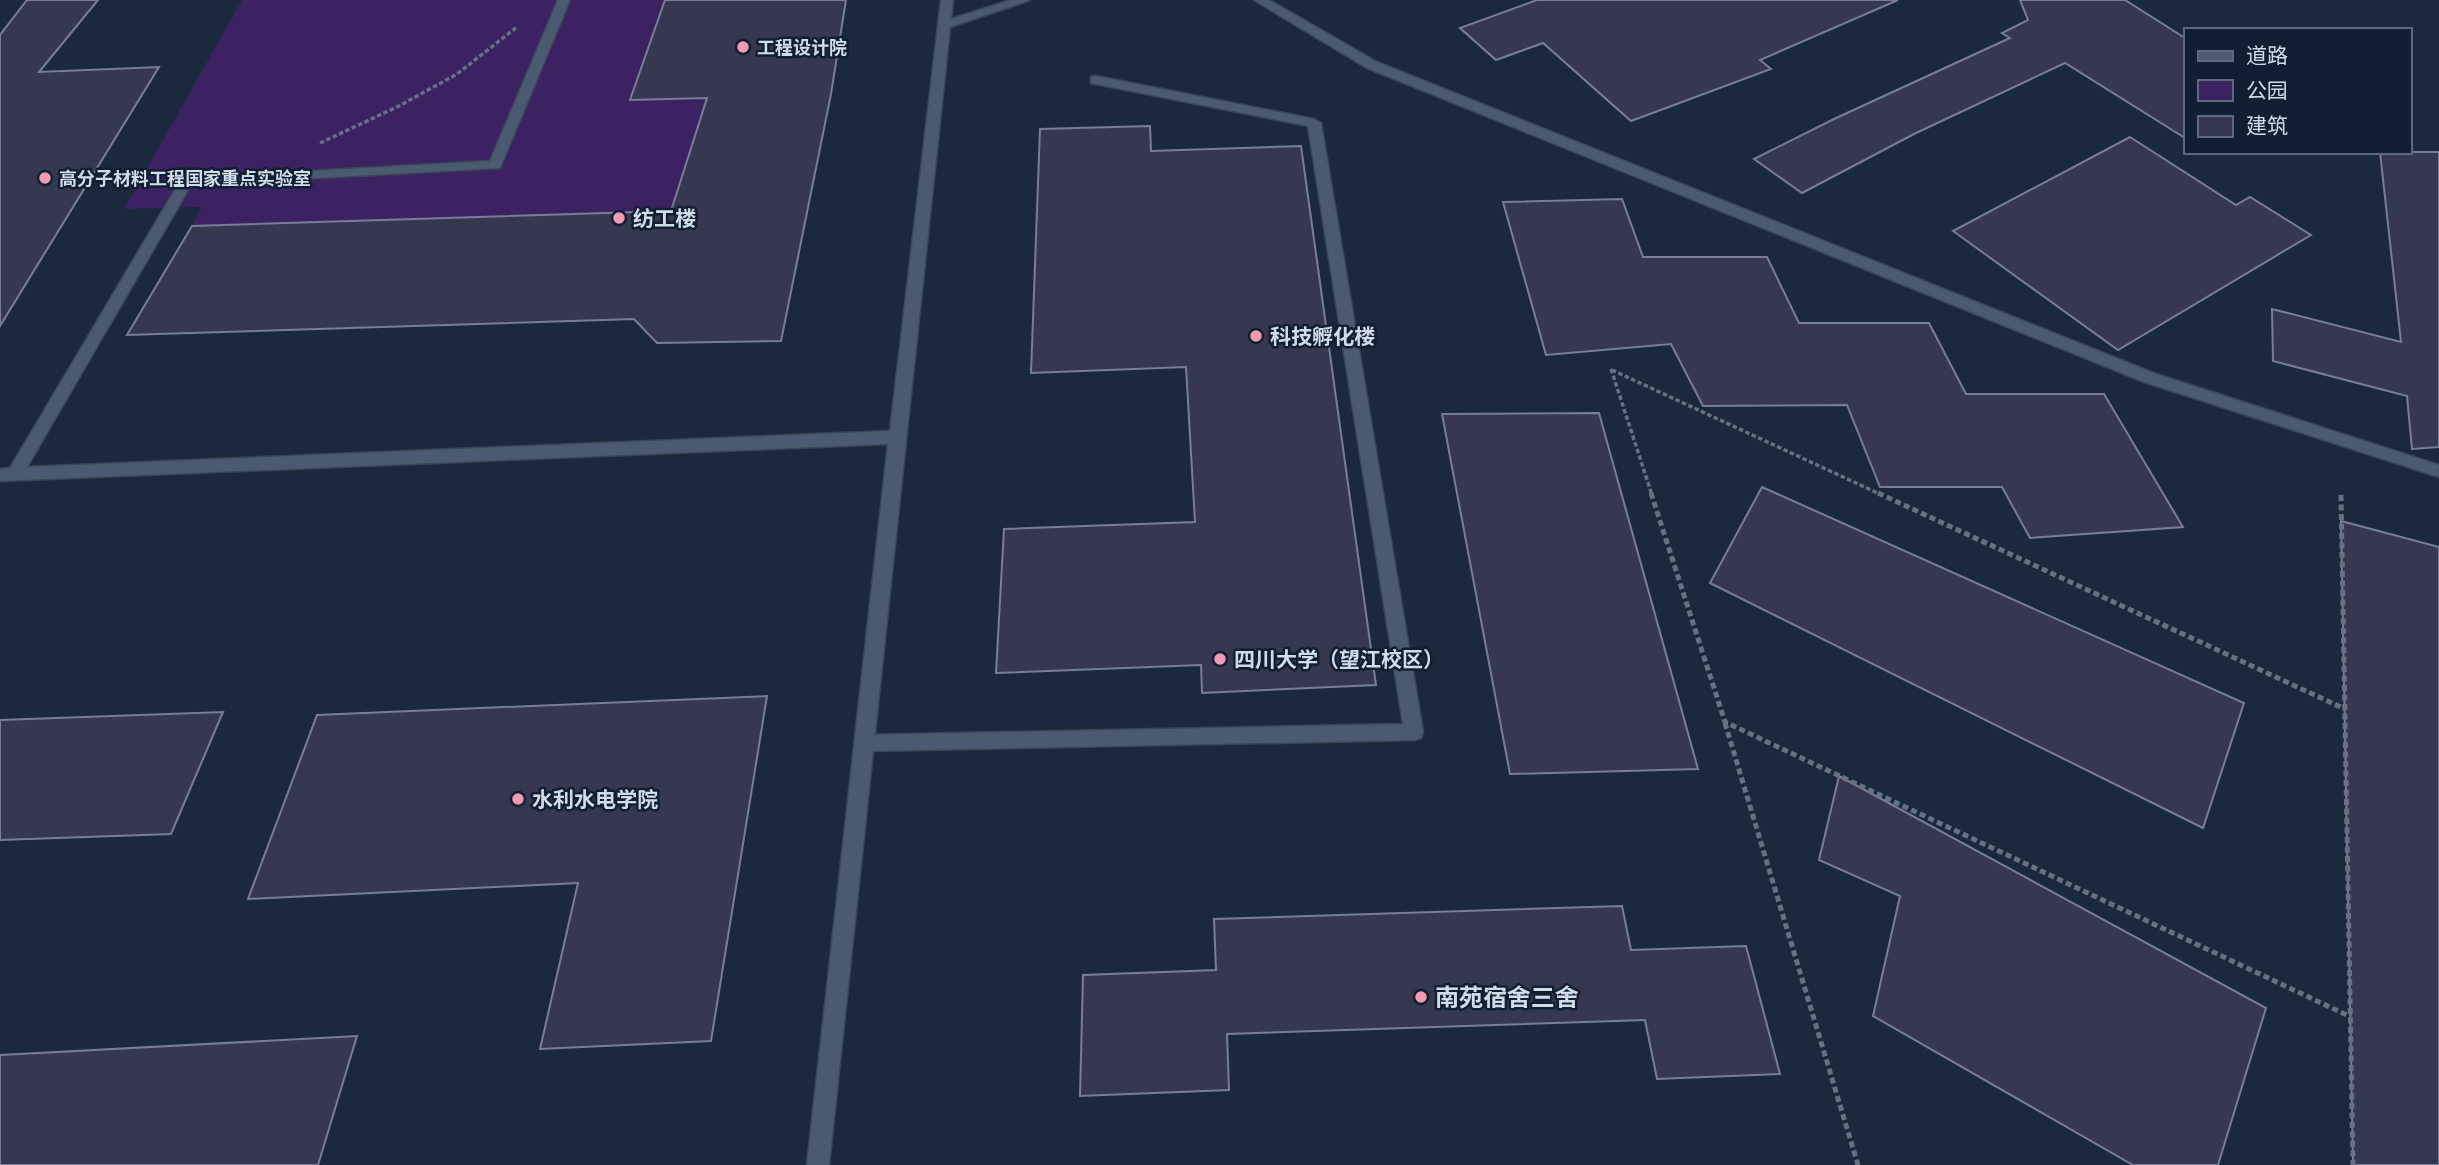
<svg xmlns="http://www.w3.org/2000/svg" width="2439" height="1165" font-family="'PT Sans Narrow','Noto Sans SC',sans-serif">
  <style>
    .green { fill: #3c2262 }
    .building { fill: #35384f; stroke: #797d98; stroke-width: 2 }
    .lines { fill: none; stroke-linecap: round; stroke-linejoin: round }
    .lane-casing { stroke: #3a4656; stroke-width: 3 }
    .street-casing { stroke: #3a4656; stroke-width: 3 }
    .path-far1 { stroke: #667282; stroke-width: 3.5; stroke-dasharray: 4.5 2.5; stroke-linecap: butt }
    .path { stroke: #667282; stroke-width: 5; stroke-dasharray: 6 3.5; stroke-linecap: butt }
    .lane { fill: #4a5a70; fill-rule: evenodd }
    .street { fill: #4a5a70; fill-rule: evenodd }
    .poi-dot { fill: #f19ab1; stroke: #111f32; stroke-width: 2.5 }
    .labels { text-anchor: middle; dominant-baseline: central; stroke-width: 5; stroke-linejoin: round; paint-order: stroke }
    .far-poi-label { font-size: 18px; font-weight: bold; fill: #d2dbe8; stroke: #111f32; text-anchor: start }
    .poi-label { font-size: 21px; font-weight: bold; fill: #d2dbe8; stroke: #111f32; text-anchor: start }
    .near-poi-label { font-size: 24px; font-weight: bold; fill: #d2dbe8; stroke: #111f32; text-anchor: start }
  </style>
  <rect width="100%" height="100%" fill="#1b293c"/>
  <!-- green -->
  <polygon class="green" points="242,0 665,0 630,100 707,98 671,211 192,226 202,207 124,209"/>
  <!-- building -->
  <g class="building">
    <polygon points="27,0 98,0 39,72 159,67 0,326 0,35"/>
    <polygon points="665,0 846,0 831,94 781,341 657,343 634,319 127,335 192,226 671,211 707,98 630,100"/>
    <polygon points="1537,0 1898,0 1760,60 1771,69 1631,121 1543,43 1496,60 1460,28"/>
    <polygon points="2020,0 2125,0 2185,38 2185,138 2065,63 1914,134 1802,193 1754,159 1834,119 2010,38 2002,33 2028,20"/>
    <polygon points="1150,126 1151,151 1301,146 1376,685 1202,693 1201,665 996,673 1004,529 1195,522 1186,367 1031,373 1040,129"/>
    <polygon points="2130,137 2236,205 2250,197 2311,235 2118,350 1953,231"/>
    <polygon points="2380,152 2439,152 2439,447 2412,449 2407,396 2273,361 2272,309 2401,342"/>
    <polygon points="1622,199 1643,257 1767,257 1799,323 1929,323 1966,394 2104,394 2183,527 2030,538 2002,487 1880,487 1847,405 1703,406 1671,344 1546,355 1503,202"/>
    <polygon points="1599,413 1698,769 1510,774 1442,414"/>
    <polygon points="1762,487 2244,703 2203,828 1710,583"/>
    <polygon points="2341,521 2439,547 2439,1165 2353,1165"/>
    <polygon points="767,696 711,1041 540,1049 578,883 248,899 317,715"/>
    <polygon points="223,712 171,834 0,840 0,720"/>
    <polygon points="1839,776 2266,1008 2218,1165 2133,1165 1873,1016 1900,896 1819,860"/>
    <polygon points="1622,906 1631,950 1746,946 1780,1074 1657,1079 1645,1020 1227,1034 1229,1090 1080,1096 1083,975 1216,970 1214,919"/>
    <polygon points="357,1036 318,1165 0,1165 0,1055"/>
  </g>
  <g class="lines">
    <!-- lane casing -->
    <g class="lane-casing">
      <polygon id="lane" points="1096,76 1314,119 1321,123 1423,732 1421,738 1414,740 864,751 857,749 855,743 857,737 864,735 1403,724 1308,126 1091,83 1091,77"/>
    </g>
    <!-- street casing -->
    <g class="street-casing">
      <g id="street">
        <polygon points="558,0 570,0 500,168 191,185 27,467 890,431 941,0 953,0 951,19 1011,0 1030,0 950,27 829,1165 807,1165 888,444 0,481 0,469 10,468 182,178 490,161"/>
        <polygon points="1254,0 1269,0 1377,62 2156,374 2439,465 2439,477 2144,382 1367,68"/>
      </g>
    </g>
    <!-- path-far1 -->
    <g class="path-far1">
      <polyline points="320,143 399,106 457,74 517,27"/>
      <polyline points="1611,369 1652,495"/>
      <polyline points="1612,370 1882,495"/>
    </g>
    <!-- path -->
    <g class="path">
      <polyline points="1651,493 1725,722 2351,1017"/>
      <polyline points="1878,493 2345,709"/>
      <polyline points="2341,495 2353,1165"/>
      <polyline points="1725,723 1858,1165"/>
    </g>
    <!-- lane -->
    <use href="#lane" class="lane"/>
    <!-- street -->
    <use href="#street" class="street"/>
  </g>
  <!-- markers -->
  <g class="poi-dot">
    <circle cx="743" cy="47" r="7"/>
    <circle cx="45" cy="178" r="7"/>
    <circle cx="619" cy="218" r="7"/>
    <circle cx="1256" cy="336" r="7"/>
    <circle cx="1220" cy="659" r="7"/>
    <circle cx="518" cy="799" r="7"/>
    <circle cx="1421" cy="997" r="7"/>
  </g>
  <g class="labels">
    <!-- far-poi labels -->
    <g class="far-poi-label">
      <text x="757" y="47">工程设计院</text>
      <text x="59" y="178">高分子材料工程国家重点实验室</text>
    </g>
    <!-- poi labels -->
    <g class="poi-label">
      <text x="633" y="218">纺工楼</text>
      <text x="1270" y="336">科技孵化楼</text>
      <text x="1234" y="659">四川大学（望江校区）</text>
      <text x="532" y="799">水利水电学院</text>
    </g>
    <!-- near-poi labels -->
    <g class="near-poi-label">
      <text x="1435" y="997">南苑宿舍三舍</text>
    </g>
  </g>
  <!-- legend -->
  <rect x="2184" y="28" width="228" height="126" fill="#111f32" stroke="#5e6a7b" stroke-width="2"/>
  <rect x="2198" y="51" width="35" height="10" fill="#4a5a70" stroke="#5e6a7b" stroke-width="2"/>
  <text x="2246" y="63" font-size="21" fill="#d2dbe8">道路</text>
  <rect x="2198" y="80" width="35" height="21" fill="#3c2262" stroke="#5e6a7b" stroke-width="2"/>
  <text x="2246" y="98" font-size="21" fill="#d2dbe8">公园</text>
  <rect x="2198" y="116" width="35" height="21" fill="#35384f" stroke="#5e6a7b" stroke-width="2"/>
  <text x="2246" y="133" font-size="21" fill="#d2dbe8">建筑</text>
</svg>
